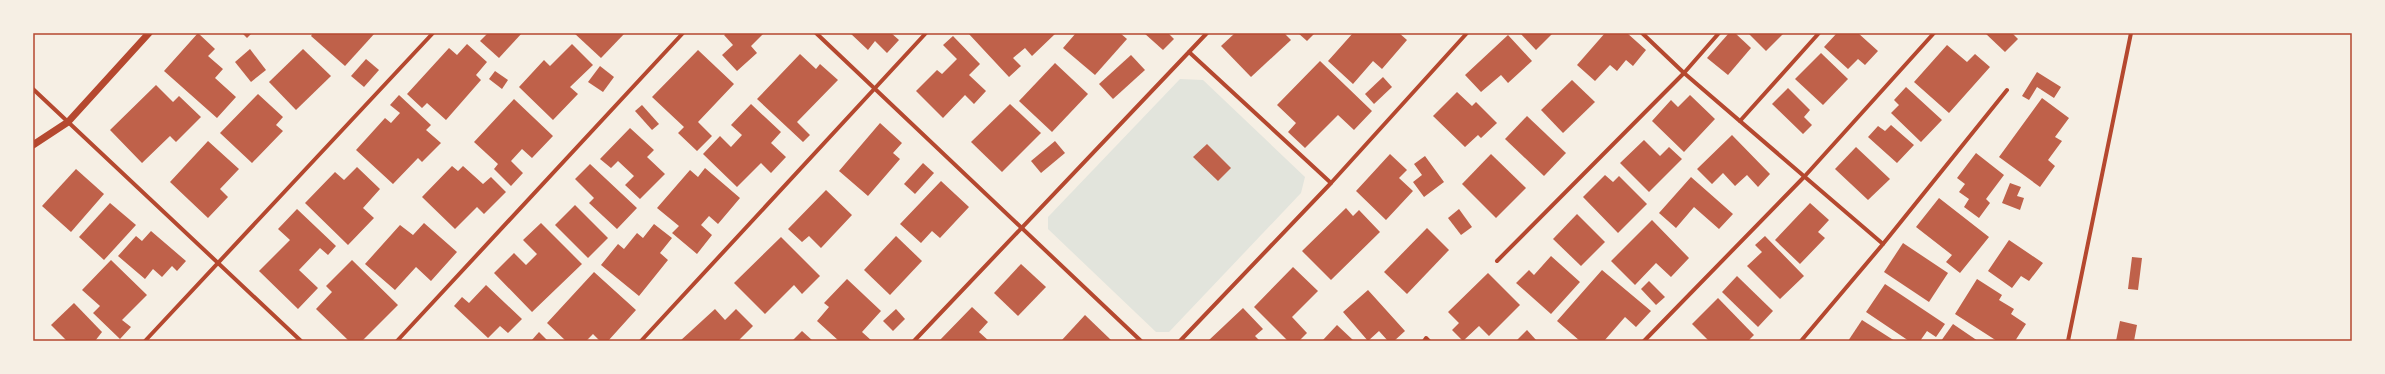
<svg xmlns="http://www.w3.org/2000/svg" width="2385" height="374" font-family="'Noto Serif',serif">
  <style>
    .green { fill: #e2e4dc }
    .building { fill: #bf614a }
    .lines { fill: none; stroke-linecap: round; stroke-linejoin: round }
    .minor { stroke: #b5482f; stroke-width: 4 }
    .tertiary { stroke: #b5482f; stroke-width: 7 }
    .neatline { fill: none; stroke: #b5482f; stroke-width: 1.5 }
  </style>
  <rect width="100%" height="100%" fill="#f6efe4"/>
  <!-- green -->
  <polygon class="green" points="1180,79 1203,80 1305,177 1301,193 1169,332 1156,332 1048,229 1048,217"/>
  <!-- building -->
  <g class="building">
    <polygon points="198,33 215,49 208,56 223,69 215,78 236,97 217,118 164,71"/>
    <polygon points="242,33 252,33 247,38"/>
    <polygon points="313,33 375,33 345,66 311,36"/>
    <polygon points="488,33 522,33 499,58 480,41"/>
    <polygon points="574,33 625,33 601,58"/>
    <polygon points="727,33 764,33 751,46 757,53 737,71 722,55 733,45 724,35"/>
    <polygon points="850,33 891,33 899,40 887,53 875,41 868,50"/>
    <polygon points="968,33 1054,33 1055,34 1032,56 1025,48 1013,58 1021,66 1009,77"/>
    <polygon points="1076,33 1120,33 1127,39 1095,75 1063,48"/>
    <polygon points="1144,33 1168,33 1174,39 1163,50"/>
    <polygon points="1235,33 1284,33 1291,40 1251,77 1221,46"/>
    <polygon points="1298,33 1315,33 1307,41"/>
    <polygon points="1353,33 1399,33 1407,40 1382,69 1373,61 1353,84 1328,61"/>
    <polygon points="1520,33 1553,33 1536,50"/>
    <polygon points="1605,33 1627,33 1646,50 1633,66 1626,60 1617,71 1610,65 1595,81 1577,65"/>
    <polygon points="1729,33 1735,33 1751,48 1728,75 1707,58"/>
    <polygon points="1748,33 1784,33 1766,51"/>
    <polygon points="1837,33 1858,33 1878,51 1865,65 1858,59 1848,69 1824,47"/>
    <polygon points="1985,33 2012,33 2018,39 2005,52"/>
    <polygon points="1508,35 1532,61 1508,83 1501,75 1481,92 1465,75"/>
    <polygon points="953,36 980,64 969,75 986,91 974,104 965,95 943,118 916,91 937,70 942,74 957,59 943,45"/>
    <polygon points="467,44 487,62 476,75 481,80 446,120 427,103 422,108 407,94 449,48 457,55"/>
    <polygon points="572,44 593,65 570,87 578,94 553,120 519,87 544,60 550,66"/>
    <polygon points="1947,45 1967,62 1975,54 1990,67 1949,113 1914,82"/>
    <polygon points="250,49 266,70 251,82 235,62"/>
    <polygon points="303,49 331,76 296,110 269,82"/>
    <polygon points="698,50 734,84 698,122 712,136 697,151 678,133 684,127 652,97"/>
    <polygon points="1821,53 1848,79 1823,105 1795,79"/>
    <polygon points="800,54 816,69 820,64 838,80 797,122 810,135 803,142 757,99"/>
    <polygon points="1131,55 1145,70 1113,99 1099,84"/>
    <polygon points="366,59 379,70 364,87 351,76"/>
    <polygon points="1320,61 1372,111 1354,130 1338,115 1305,148 1288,132 1296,123 1277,105"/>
    <polygon points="1055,63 1088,94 1052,132 1019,101"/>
    <polygon points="600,66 614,77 603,92 588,82"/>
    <polygon points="495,71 508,80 502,89 489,79"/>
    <polygon points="2037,72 2061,87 2054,98 2037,87 2029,100 2022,96"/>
    <polygon points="1383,77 1392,87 1374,104 1365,94"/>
    <polygon points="1572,80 1595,102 1563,133 1541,110"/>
    <polygon points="156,85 173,102 179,96 201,117 176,142 170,136 142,163 110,130"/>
    <polygon points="1906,87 1942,120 1921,142 1891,113 1899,105 1894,100"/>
    <polygon points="1788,88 1810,110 1804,117 1812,125 1803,134 1772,104"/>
    <polygon points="1457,92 1472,106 1476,102 1497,123 1481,138 1478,135 1465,147 1433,116"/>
    <polygon points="258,94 283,117 276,125 283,131 252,163 220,133"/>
    <polygon points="399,95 431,125 426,130 441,143 422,162 418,158 393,184 356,150 385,118 391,123 400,113 390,105"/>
    <polygon points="1690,95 1715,119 1684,152 1652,121 1671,100 1678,107"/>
    <polygon points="2042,98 2069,118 2055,137 2062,141 2048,160 2055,166 2040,187 1999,157"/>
    <polygon points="514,99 553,136 532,158 522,149 511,161 523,173 511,186 494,169 498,164 474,142"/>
    <polygon points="751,104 781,132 771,143 786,157 771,173 761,163 737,187 703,154 720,136 731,147 742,135 731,125"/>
    <polygon points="1010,104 1041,133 1002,172 971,142"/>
    <polygon points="642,105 659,124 652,130 635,111"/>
    <polygon points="1527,116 1566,153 1544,176 1505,139"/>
    <polygon points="880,123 902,143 893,153 900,159 868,196 839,171"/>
    <polygon points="1891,125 1914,145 1897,163 1868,137 1878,126 1885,131"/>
    <polygon points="630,128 654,150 647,157 665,174 640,199 625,185 634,176 618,161 611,168 600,159"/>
    <polygon points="1732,135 1770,174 1758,187 1747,175 1735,186 1723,173 1712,184 1697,169"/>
    <polygon points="1644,140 1660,156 1669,147 1682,159 1649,192 1620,163"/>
    <polygon points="208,141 239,169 220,189 228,197 208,218 170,182"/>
    <polygon points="1055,141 1065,153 1041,173 1031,161"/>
    <polygon points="1207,144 1231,168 1218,181 1193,157"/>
    <polygon points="1856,147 1890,179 1868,200 1835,169"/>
    <polygon points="1976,153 2004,175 1986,199 1990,203 1979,218 1964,207 1969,199 1959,192 1965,184 1957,178"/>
    <polygon points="1390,154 1407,170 1399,178 1413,191 1386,220 1356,191"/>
    <polygon points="1491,154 1526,188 1496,218 1462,184"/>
    <polygon points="1425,156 1444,182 1424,197 1413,182 1422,175 1414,164"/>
    <polygon points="923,163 934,173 915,194 904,184"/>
    <polygon points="590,164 637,208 617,229 589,203 594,198 575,179"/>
    <polygon points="452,166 458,171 463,166 483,184 491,177 506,192 484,214 477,207 455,229 422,197"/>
    <polygon points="357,167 380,189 363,208 374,218 348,245 305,203 335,172 344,180"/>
    <polygon points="705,168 740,198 718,224 709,216 701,225 712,235 697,254 672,233 679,226 657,208 690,170 698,177"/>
    <polygon points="76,169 104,194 71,232 42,206"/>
    <polygon points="1605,175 1613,182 1619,176 1647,204 1618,233 1583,197"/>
    <polygon points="1691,177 1733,214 1719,229 1694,207 1676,228 1659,213"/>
    <polygon points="941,181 969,207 940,238 932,231 921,243 900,224"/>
    <polygon points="2010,183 2021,187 2017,196 2024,198 2020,210 2002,203"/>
    <polygon points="826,190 852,215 821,248 809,236 802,242 788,229"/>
    <polygon points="1939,198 1989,237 1960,273 1946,262 1952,255 1916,227"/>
    <polygon points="110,203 136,225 104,260 79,237"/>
    <polygon points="1810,203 1829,220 1818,232 1825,238 1800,264 1775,240"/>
    <polygon points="575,205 608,238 588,258 555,225"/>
    <polygon points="1346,208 1353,216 1359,210 1380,232 1331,280 1302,251"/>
    <polygon points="297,209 336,246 328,255 320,248 299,270 318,288 298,309 259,271 290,240 278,229"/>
    <polygon points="1459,209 1472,227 1461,235 1448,218"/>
    <polygon points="1577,214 1605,242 1581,266 1553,239"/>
    <polygon points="1652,220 1689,258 1671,277 1656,263 1635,285 1611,261"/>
    <polygon points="424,223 457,252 431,281 416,267 395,290 365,264 400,225 413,235"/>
    <polygon points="541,223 582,264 532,312 494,273 514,253 526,265 537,254 523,240"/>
    <polygon points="654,224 672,238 660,253 668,260 639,296 601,265 618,244 624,249 637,233 643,238"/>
    <polygon points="1427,228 1449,250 1407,294 1384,272"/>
    <polygon points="151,231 186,261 177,271 172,266 162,277 153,269 145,279 118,256 136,236 142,241"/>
    <polygon points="896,236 922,261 890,295 864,270"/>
    <polygon points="1765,236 1804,276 1780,299 1747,266 1762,252 1755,245"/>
    <polygon points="781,237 820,276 802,294 794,285 765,314 734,283"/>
    <polygon points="2009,240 2043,263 2029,281 2021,276 2012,288 1988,271"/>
    <polygon points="1903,243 1948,273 1929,302 1884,272"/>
    <polygon points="1551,256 1580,282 1551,314 1516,283 1529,270 1534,275"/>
    <polygon points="2132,257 2142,258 2138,290 2128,289"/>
    <polygon points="111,260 147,295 122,320 131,327 120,339 93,313 100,306 82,290"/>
    <polygon points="352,260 398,305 362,341 349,341 316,309 332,292 326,286"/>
    <polygon points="1021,264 1046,287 1018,316 994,293"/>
    <polygon points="1293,267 1318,291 1292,317 1307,333 1299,341 1288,341 1254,307"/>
    <polygon points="1602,270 1651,311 1636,327 1625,317 1604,341 1580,341 1557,321"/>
    <polygon points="594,272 636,310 608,341 600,341 593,334 586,341 566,341 547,323"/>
    <polygon points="1488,273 1520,305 1489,336 1479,326 1463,341 1452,330 1459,323 1448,312"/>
    <polygon points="1737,276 1773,311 1758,327 1722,292"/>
    <polygon points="847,279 881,311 862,332 872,341 839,341 817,321 829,307 824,303"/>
    <polygon points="1977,279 2002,295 1999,300 2014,309 2011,314 2026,324 2015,341 1997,341 1955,314"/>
    <polygon points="1649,281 1665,297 1656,305 1641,289"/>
    <polygon points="1885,284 1945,324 1936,337 1927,331 1920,341 1909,341 1866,312"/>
    <polygon points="486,285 522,319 508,333 500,326 488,338 454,306 462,297 469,303"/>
    <polygon points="1368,290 1405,331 1394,341 1388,341 1379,331 1368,341 1343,312"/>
    <polygon points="1718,298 1754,335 1748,341 1709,341 1692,324"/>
    <polygon points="74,303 102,332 95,341 67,341 51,325"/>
    <polygon points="972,307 988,322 979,332 989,341 939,341"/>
    <polygon points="1243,308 1263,329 1255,336 1260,341 1208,341"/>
    <polygon points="715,309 725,320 736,309 753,326 738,341 680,341"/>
    <polygon points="896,309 905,319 893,331 883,321"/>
    <polygon points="1085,315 1111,340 1061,341"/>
    <polygon points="1862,320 1895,341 1848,341"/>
    <polygon points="2120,321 2137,325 2134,341 2116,341"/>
    <polygon points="1953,324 1978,341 1941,341"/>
    <polygon points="1337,325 1354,341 1322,341"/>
    <polygon points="1527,330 1537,341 1516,341"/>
    <polygon points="802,331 813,341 792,341"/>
    <polygon points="539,332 548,341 531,341"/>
  </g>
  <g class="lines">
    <!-- minor -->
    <g class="minor">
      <polyline points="816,33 1141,341"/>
      <polyline points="1642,33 1684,73 1883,244"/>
      <polyline points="1189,52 1331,183"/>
      <polyline points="33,89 301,341"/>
      <polyline points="1740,121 1819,33"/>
      <polyline points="1497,261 1684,73 1719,33"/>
      <polyline points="145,341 433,33"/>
      <polyline points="397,341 683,33"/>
      <polyline points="641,341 926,33"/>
      <polyline points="914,341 1207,33"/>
      <polyline points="1180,341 1331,183 1467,33"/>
      <polyline points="1424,341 1426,338 1429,341"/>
      <polyline points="1644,341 1804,177 1934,33"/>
      <polyline points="1801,341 1883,244 2007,90"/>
      <polyline points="2068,341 2131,33"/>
    </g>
    <!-- tertiary -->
    <polyline class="tertiary" points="33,145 68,122 149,33"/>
  </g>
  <!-- border -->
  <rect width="2385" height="374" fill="none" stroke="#f6efe4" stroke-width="68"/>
  <rect x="34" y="34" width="2317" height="306" class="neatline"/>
</svg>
